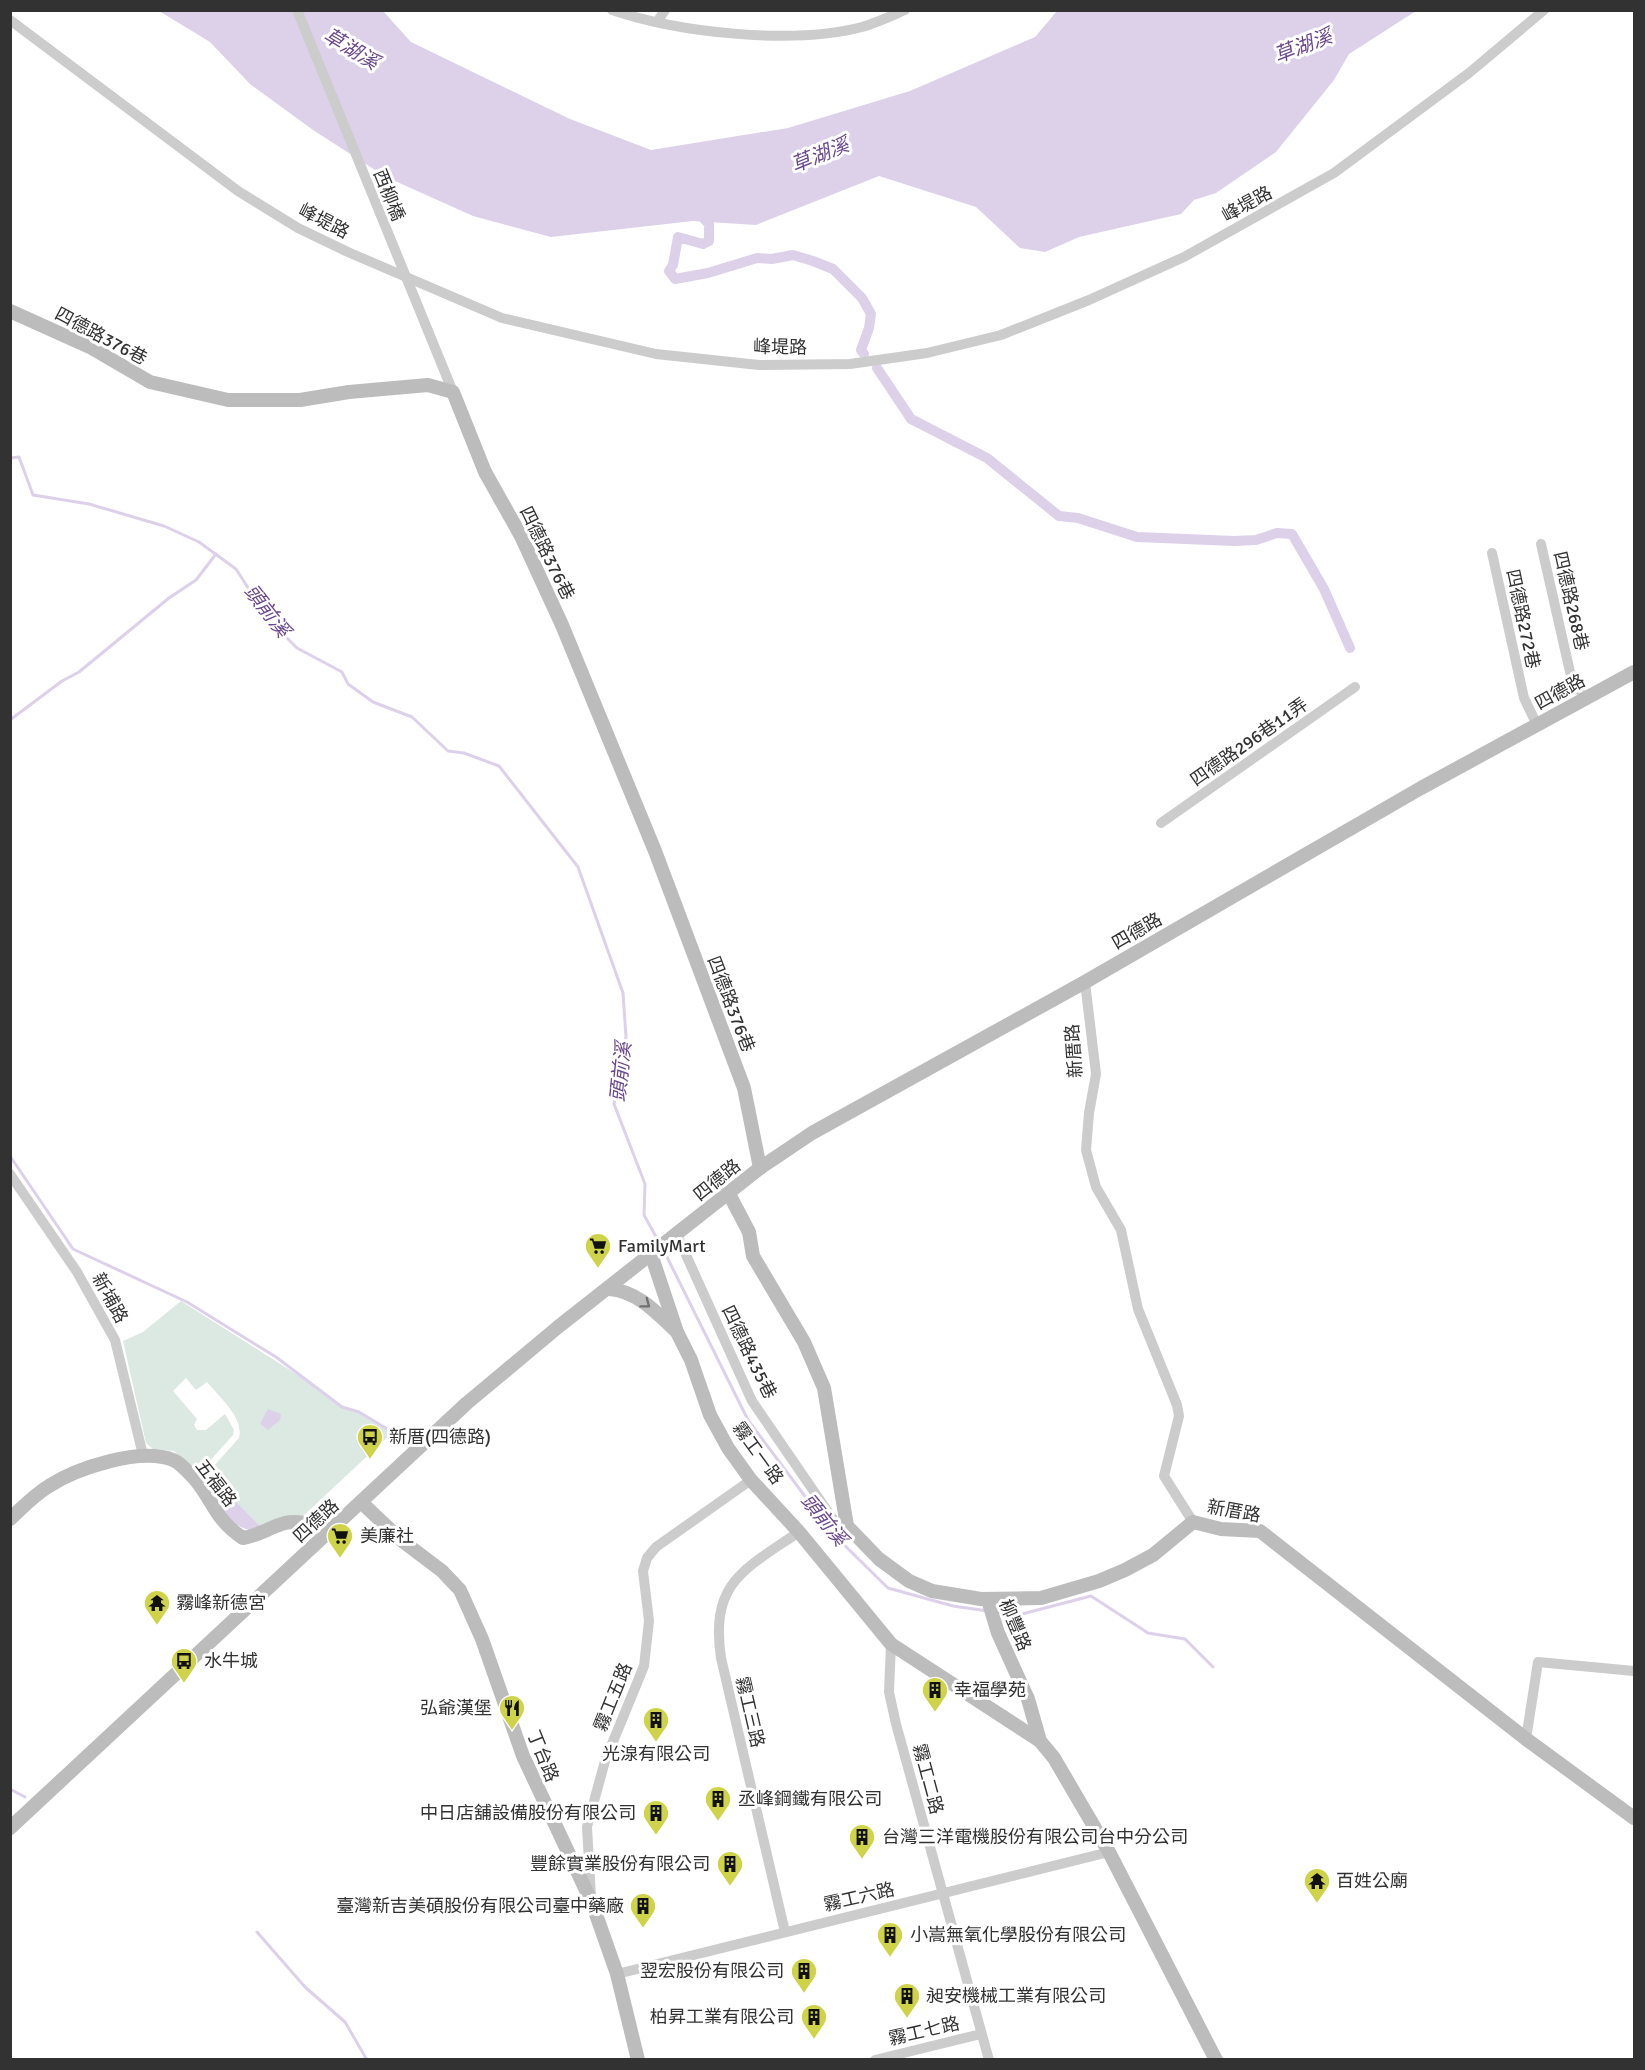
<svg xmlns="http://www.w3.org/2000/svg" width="1645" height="2070" font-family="Signika,'Noto Sans TC',sans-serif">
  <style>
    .green { fill: #dce8e2 }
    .water { fill: #ddd1ea }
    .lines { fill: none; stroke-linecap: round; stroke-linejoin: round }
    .stream { stroke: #ddd1ea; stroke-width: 3 }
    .canal { stroke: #ddd1ea; stroke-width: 10 }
    .street { stroke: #ccc; stroke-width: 10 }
    .secondary { stroke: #bcbcbc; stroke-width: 14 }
    .oneway { stroke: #707070 }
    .labels { text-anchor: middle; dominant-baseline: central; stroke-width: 6; stroke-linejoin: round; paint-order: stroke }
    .street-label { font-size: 18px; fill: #323232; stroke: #fff }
    .poi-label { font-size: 18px; fill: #323232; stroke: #fff; text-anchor: start }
    .water-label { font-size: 20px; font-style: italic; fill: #6a488c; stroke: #fff }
  </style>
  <rect width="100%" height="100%" fill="#fff"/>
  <!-- green -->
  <path class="green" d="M181,1301L315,1386L342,1408L361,1414L392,1433L302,1517L264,1530L212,1479L208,1483L203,1478L239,1438C244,1417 219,1397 207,1382L196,1390L186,1378L173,1391L197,1419L194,1425L197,1430H206L225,1414L234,1430L233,1435L198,1474L174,1451L153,1449L146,1443L123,1341L143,1332Z"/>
  <!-- water -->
  <g class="water">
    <polygon points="159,11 383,11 411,42 570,119 651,150 788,128 910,91 1035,37 1057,11 1416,11 1349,54 1334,80 1276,152 1216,193 1194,200 1181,214 1079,237 1045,252 1020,248 976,207 879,176 756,225 693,221 551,237 473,216 386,177 313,130 250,84 210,42"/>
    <polygon points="268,1409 281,1414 280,1420 268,1430 260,1424"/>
    <path d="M214,1480L264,1530C241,1538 200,1502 214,1480Z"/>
  </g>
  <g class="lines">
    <!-- stream -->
    <g class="stream">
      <polyline points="10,458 19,457 33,495 89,504 164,526 199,542 236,569 268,619 297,648 342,672 348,684 373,702 412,717 448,751 464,753 499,766 578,867 623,993 626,1037 614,1104 645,1184 644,1215 660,1244"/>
      <polyline points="10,720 62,681 79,672 169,598 196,580 216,554"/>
      <polyline points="10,1156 73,1249 187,1302 276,1357 342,1407 359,1412 389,1430 408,1446"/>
      <polyline points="663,1249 748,1420 834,1535 888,1588 953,1606 988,1611"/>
      <polyline points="997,1612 1022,1614 1091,1596 1148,1633 1185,1639 1213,1667"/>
      <polyline points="10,1789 25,1797"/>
      <polyline points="257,1932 305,1987 345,2022 367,2060"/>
    </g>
    <!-- canal -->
    <g class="canal">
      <polyline points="698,212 709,224 709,241 703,244 678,237 673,265 669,271 675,279 708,273 757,258 772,259 793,255 813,261 833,269 862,298 871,314 869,328 861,350 864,354"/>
      <polyline points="877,368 911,419 987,458 1059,516 1078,518 1137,537 1234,541 1256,540 1277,533 1292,534 1324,589 1350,648"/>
    </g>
    <!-- street -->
    <g class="street">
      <polyline points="297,10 453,392"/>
      <path d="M612,10C680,33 793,45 862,27C876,23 891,16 905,10"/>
      <polyline points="10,20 238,191 298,228 350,253 502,318 656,354 759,365 850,364 927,353 1001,335 1089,300 1184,257 1334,173 1469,73 1544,10"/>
      <polyline points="657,22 665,10"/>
      <polyline points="1541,544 1570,672 1585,699"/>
      <polyline points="1492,553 1524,698 1537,725"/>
      <polyline points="1161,823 1355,687"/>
      <polyline points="1085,982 1096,1074 1089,1113 1086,1150 1096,1187 1121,1230 1138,1309 1177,1405 1179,1416 1164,1476 1193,1522"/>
      <polyline points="10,1174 77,1272 115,1340 143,1455"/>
      <polyline points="677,1235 752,1401 839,1528 847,1526"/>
      <polyline points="891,1644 889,1692 896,1724 989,2060"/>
      <polyline points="1526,1739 1538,1662 1634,1671"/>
      <polyline points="591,1897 587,1827 605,1761 644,1666 649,1621 643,1571 647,1558 656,1547 751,1480"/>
      <path d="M785,1932L721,1658C710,1583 743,1570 799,1532"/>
      <polyline points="617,1974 1109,1852"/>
      <polyline points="875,2060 981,2034"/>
    </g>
    <!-- secondary -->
    <g class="secondary">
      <polyline points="10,311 90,347 150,382 228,400 300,400 349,392 428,385 453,392 485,472 521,536 562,625 655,851 744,1088 760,1168"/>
      <polyline points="729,1194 749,1232 753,1256 804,1342 824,1388 847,1526 879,1559 909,1581 932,1591 981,1599 1041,1598 1099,1581 1125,1570 1153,1555 1193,1522 1221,1529 1260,1531 1526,1739 1634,1818"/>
      <polyline points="651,1254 677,1332 691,1360 710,1415 728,1448 751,1480 799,1532 891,1644 1040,1741"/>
      <path d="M609,1289C637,1291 656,1312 676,1331"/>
      <polyline points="361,1502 401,1540 442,1571 460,1590 482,1639 523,1756 592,1903 617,1974 638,2060"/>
      <path d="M10,1519C23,1507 34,1495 49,1486C77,1468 140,1447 173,1460C179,1462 186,1470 190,1474C211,1494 213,1519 243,1538C258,1536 270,1527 285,1523C300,1519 318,1527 333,1530"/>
      <polyline points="988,1600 998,1633 1028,1699 1040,1741 1054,1758 1109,1852 1216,2060"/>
      <polyline points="10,1828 467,1403 558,1327 760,1168 812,1133 1085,982 1421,788 1634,672"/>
    </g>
  </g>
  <!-- one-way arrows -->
  <defs><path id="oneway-chevron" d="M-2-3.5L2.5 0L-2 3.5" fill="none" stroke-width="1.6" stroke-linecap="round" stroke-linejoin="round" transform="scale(1.5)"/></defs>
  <use class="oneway" href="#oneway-chevron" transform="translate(646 1304) rotate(37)"/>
  <!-- icons -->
  <defs>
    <g id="supermarket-pin" transform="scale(1.35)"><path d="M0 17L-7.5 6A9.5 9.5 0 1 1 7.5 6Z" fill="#ced349" stroke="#fff"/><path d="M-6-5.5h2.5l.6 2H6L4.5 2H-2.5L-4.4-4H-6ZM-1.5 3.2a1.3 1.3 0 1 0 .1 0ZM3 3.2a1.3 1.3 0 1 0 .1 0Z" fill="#111"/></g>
    <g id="bus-pin" transform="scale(1.35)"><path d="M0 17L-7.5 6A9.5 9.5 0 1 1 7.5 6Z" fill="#ced349" stroke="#fff"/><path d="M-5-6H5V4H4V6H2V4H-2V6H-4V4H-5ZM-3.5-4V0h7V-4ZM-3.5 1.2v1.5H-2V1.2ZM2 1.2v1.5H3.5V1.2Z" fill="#111"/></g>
    <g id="temple-pin" transform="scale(1.35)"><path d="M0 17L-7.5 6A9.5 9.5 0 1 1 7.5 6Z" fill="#ced349" stroke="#fff"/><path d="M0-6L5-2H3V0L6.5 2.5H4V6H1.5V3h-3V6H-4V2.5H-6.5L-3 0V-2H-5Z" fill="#111"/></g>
    <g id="building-pin" transform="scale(1.35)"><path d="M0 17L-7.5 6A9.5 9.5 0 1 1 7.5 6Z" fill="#ced349" stroke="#fff"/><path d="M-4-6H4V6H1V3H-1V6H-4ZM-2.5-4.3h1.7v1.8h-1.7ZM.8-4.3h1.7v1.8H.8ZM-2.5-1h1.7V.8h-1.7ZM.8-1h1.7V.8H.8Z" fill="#111"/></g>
    <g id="restaurant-pin" transform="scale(1.35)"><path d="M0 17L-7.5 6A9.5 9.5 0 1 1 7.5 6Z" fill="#ced349" stroke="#fff"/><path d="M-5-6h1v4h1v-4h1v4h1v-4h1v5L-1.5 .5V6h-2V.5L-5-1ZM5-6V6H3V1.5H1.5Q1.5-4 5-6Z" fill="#111"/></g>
  </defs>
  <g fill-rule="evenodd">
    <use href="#supermarket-pin" x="598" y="1246"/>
    <use href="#bus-pin" x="370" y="1437"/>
    <use href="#supermarket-pin" x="340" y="1536"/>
    <use href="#temple-pin" x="157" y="1603"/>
    <use href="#bus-pin" x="184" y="1661"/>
    <use href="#building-pin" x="935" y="1690"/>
    <use href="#restaurant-pin" x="512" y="1708"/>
    <use href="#building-pin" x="656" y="1720"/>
    <use href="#building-pin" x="718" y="1799"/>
    <use href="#building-pin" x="656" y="1813"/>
    <use href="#building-pin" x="862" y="1837"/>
    <use href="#building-pin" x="730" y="1864"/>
    <use href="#temple-pin" x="1317" y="1881"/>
    <use href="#building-pin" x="643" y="1906"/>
    <use href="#building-pin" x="890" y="1935"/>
    <use href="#building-pin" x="804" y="1971"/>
    <use href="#building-pin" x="907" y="1996"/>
    <use href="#building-pin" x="814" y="2017"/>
  </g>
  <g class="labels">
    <!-- street labels -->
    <g class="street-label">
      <text transform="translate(389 195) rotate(68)">西柳橋</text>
      <text transform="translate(1247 204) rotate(-29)">峰堤路</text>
      <text transform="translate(324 221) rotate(27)">峰堤路</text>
      <text transform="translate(101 336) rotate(28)">四德路376巷</text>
      <text transform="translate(780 347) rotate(1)">峰堤路</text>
      <text transform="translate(547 553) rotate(64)">四德路376巷</text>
      <text transform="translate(1571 601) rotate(77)">四德路268巷</text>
      <text transform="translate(1523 619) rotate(78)">四德路272巷</text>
      <text transform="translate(1560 692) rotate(-29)">四德路</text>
      <text transform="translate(1249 742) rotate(-35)">四德路296巷11弄</text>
      <text transform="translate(1137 931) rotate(-30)">四德路</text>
      <text transform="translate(731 1004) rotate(69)">四德路376巷</text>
      <text transform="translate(1074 1051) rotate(-94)">新厝路</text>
      <text transform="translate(717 1180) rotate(-39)">四德路</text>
      <text transform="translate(110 1298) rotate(61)">新埔路</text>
      <text transform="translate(749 1352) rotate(64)">四德路435巷</text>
      <text transform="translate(758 1453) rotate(54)">霧工一路</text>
      <text transform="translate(216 1483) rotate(52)">五福路</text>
      <text transform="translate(1234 1511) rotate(10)">新厝路</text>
      <text transform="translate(316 1521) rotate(-43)">四德路</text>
      <text transform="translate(1015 1625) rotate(67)">柳豐路</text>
      <text transform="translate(613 1697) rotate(-68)">霧工五路</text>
      <text transform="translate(750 1712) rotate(77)">霧工三路</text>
      <text transform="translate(543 1756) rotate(68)">丁台路</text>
      <text transform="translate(928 1779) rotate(75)">霧工二路</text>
      <text transform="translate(859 1897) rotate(-13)">霧工六路</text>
      <text transform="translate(924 2031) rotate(-13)">霧工七路</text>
    </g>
    <!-- poi labels -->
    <g class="poi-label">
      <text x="618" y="1246">FamilyMart</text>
      <text x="389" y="1437">新厝(四德路)</text>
      <text x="360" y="1536">美廉社</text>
      <text x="176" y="1603">霧峰新德宮</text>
      <text x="204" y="1661">水牛城</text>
      <text x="954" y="1690">幸福學苑</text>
      <text x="492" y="1708" text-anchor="end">弘爺漢堡</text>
      <text x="656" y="1754" text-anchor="middle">光湶有限公司</text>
      <text x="738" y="1799">丞峰鋼鐵有限公司</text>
      <text x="636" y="1813" text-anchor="end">中日店舖設備股份有限公司</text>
      <text x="882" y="1837">台灣三洋電機股份有限公司台中分公司</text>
      <text x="710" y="1864" text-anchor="end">豐餘實業股份有限公司</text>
      <text x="1336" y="1881">百姓公廟</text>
      <text x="624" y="1906" text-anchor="end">臺灣新吉美碩股份有限公司臺中藥廠</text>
      <text x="910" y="1935">小嵩無氧化學股份有限公司</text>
      <text x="784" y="1971" text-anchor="end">翌宏股份有限公司</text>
      <text x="926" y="1996">昶安機械工業有限公司</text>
      <text x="794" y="2017" text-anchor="end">柏昇工業有限公司</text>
    </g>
    <!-- water labels -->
    <g class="water-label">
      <text transform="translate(1303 46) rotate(-21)">草湖溪</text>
      <text transform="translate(351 49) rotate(31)">草湖溪</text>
      <text transform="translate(820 155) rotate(-22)">草湖溪</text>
      <text transform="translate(267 611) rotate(52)">頭前溪</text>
      <text transform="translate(621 1072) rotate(-84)">頭前溪</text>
      <text transform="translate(824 1520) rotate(51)">頭前溪</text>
    </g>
  </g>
  <!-- border -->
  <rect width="1645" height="2070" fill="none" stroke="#323232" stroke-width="24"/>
</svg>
